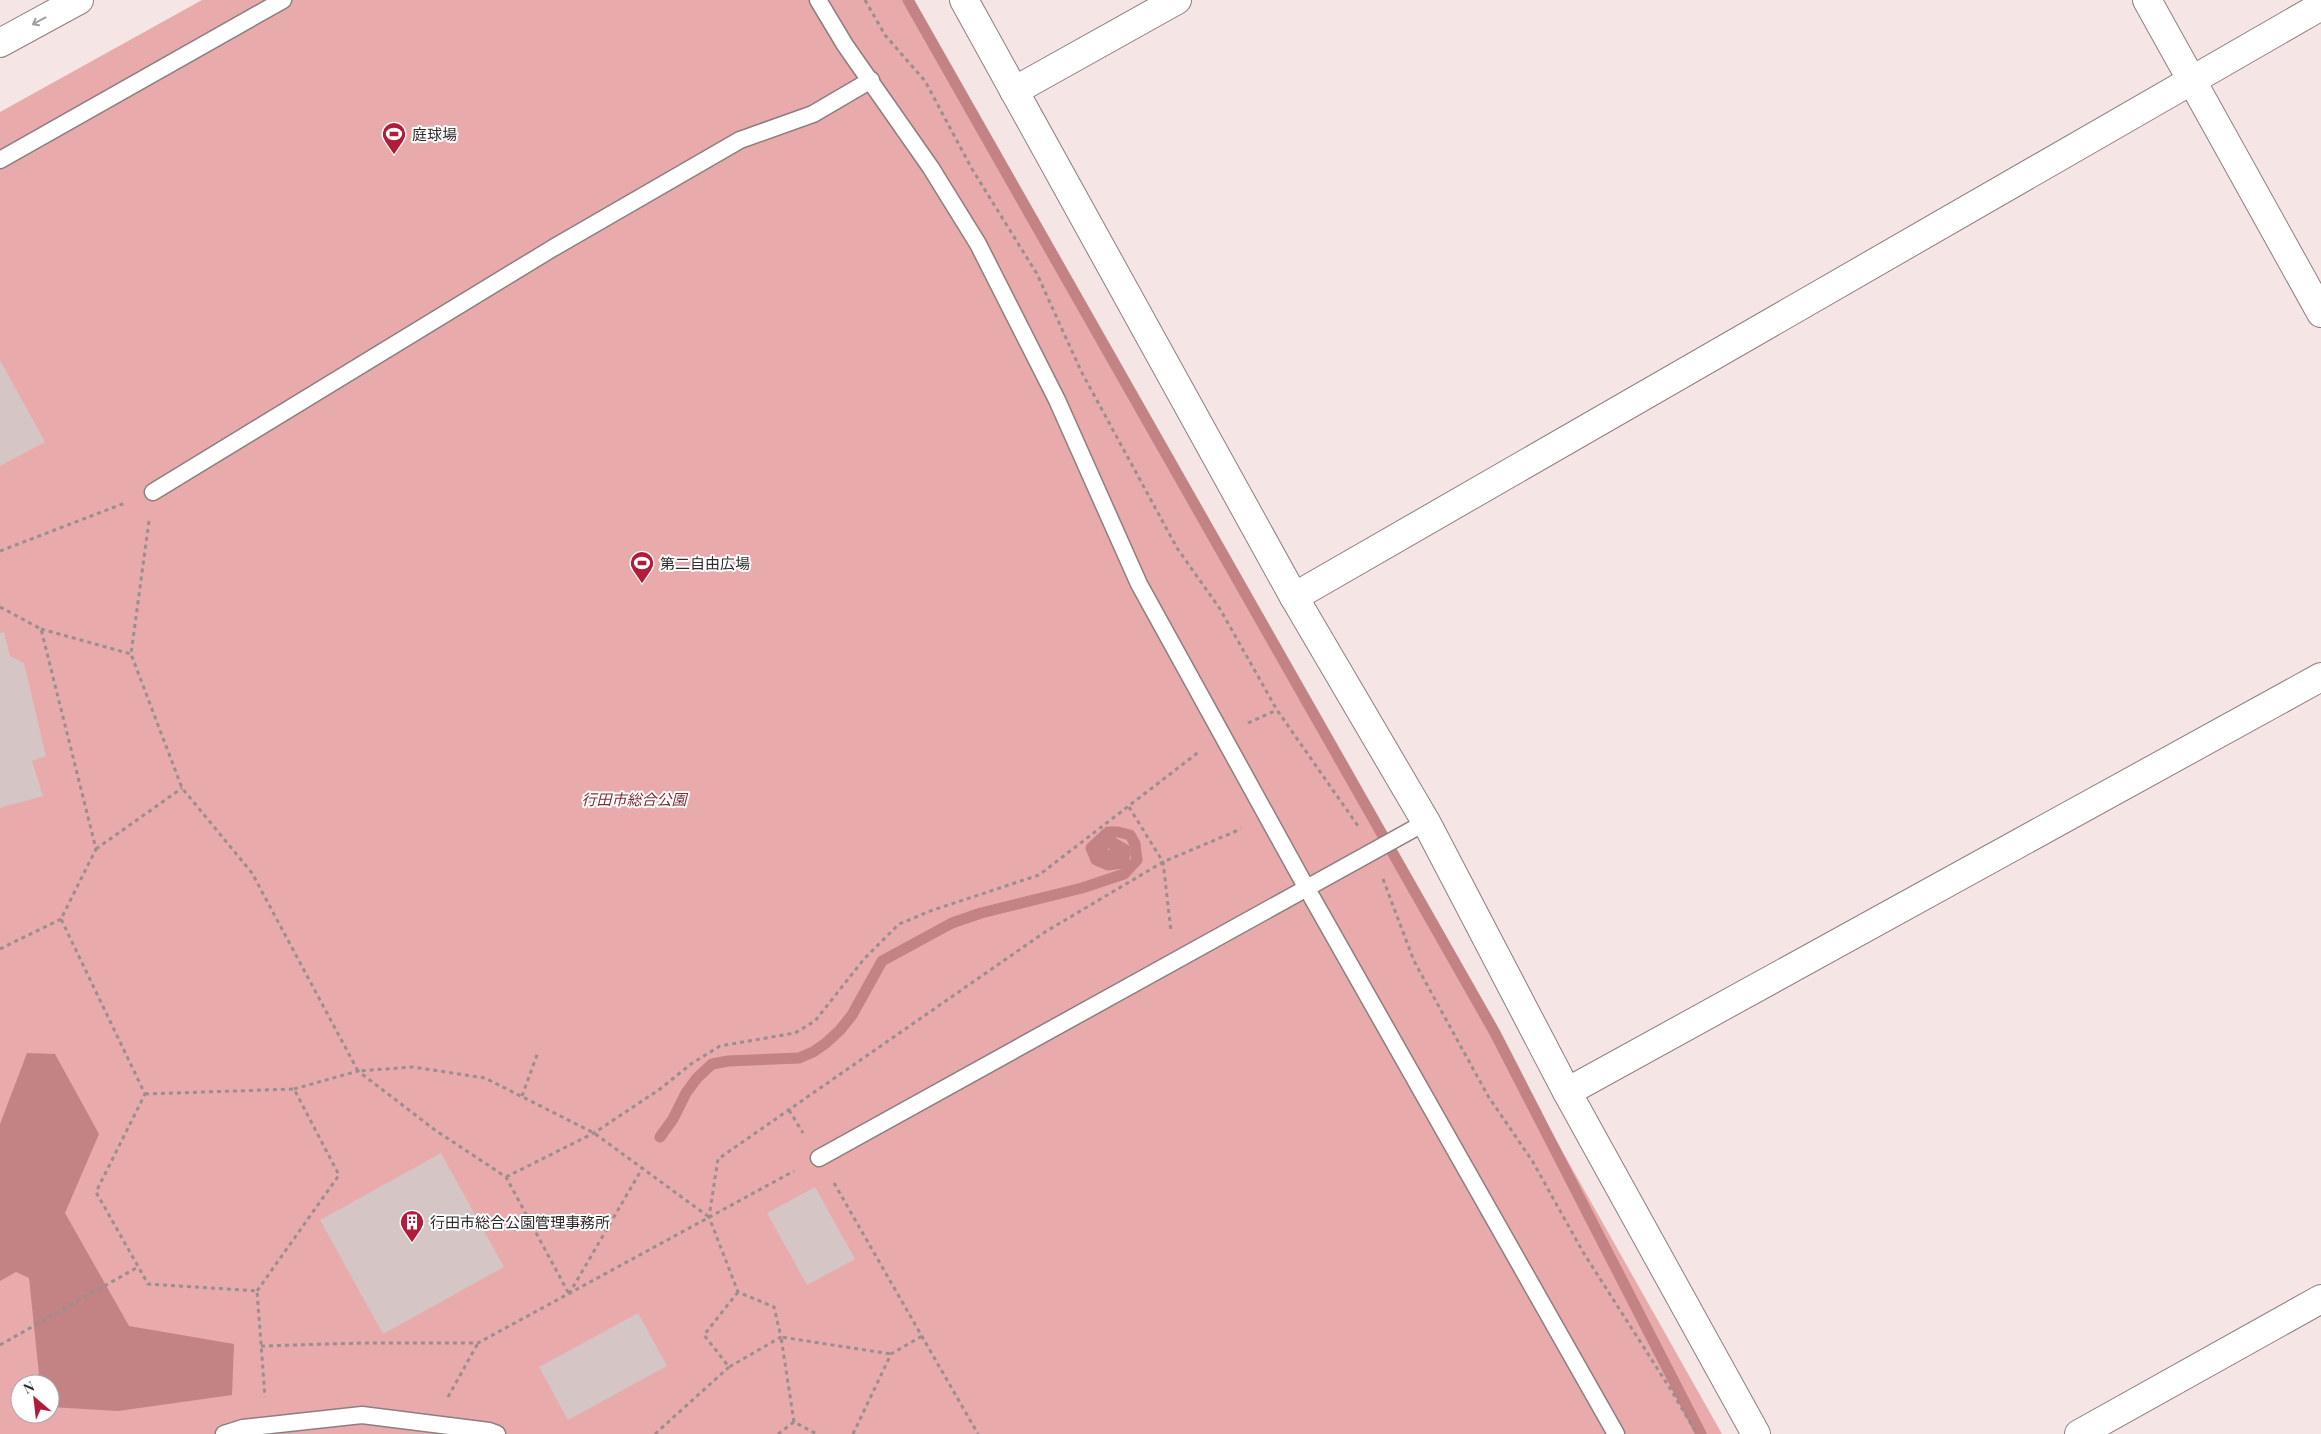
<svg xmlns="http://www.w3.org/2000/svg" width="2321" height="1434" font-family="'Playfair Display','Noto Sans JP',serif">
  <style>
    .green { fill: #e9aaac; fill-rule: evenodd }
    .water { fill: #c38284 }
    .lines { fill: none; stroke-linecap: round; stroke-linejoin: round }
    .stream { stroke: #c38284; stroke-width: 11 }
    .building { fill: #d5c5c5 }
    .lane-casing { stroke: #8d7e7f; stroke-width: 19 }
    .street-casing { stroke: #8d7e7f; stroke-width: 30 }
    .secondary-casing { stroke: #8d7e7f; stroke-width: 30 }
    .highway-casing { stroke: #8d7e7f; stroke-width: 30 }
    .path { stroke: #9a8e8e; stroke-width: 3; stroke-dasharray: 4 4; stroke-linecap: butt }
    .lane { stroke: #fff; stroke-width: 16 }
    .street { stroke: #fff; stroke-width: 28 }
    .secondary { stroke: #fff; stroke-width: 28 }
    .highway { stroke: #fff; stroke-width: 28 }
    .oneway { stroke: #a19f9f }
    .labels { text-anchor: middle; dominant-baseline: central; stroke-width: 4; stroke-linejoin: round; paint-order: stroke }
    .poi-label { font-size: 15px; fill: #2f2929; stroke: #fff; text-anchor: start }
    .park-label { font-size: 15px; font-style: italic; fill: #7b2b33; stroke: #fff }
  </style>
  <rect width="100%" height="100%" fill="#f5e5e5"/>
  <!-- green -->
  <path class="green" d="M202,0H912L1722,1434H0V112ZM20,1384H50V1414H20Z"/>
  <!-- water -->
  <polygon class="water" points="27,1053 55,1054 99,1134 65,1213 129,1326 234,1344 232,1395 118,1411 50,1407 50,1384 40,1384 29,1278 16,1272 0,1281 0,1124"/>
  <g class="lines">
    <!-- stream -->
    <g class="stream">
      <polyline points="908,0 1495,1033 1701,1434"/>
      <polyline points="660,1137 673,1119 686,1093 697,1078 712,1064 728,1061 799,1058 813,1052 826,1043 840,1030 852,1015 882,961 952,923 981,913 1082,888 1124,874 1137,860 1135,844 1130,835 1118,832 1108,832 1091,848 1096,860 1108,865 1123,863 1126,850 1110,841 1102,847 1103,854 1110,858 1116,857 1114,852"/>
    </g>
  </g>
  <!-- building -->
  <g class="building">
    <polygon points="0,360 45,442 0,466"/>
    <polygon points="4,632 10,656 24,663 46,756 32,761 43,796 0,808 0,633"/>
    <polygon points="441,1153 504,1267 383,1334 320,1220"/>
    <polygon points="815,1187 855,1259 807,1285 767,1213"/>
    <polygon points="638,1313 667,1366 568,1420 539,1367"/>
  </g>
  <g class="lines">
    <!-- lane casing -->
    <g class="lane-casing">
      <g id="lane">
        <polyline points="818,0 845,45 931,168 978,244 1057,400 1139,584 1306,887 1616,1434"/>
        <polyline points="0,160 283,0"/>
        <polyline points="153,492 553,248 740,140 813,114 871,80"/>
        <polyline points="819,1158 1426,822"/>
        <polyline points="224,1434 243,1428 362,1415 489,1431 497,1434"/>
      </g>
    </g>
    <!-- street casing -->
    <g class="street-casing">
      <g id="street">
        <polyline points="2147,0 2321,313"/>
        <polyline points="1014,91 1177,0"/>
        <polyline points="1294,597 2321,6"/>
        <polyline points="1567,1092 2321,677"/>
        <polyline points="2079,1434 2321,1299"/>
      </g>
    </g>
    <!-- secondary casing -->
    <g class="secondary-casing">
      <polyline id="secondary" points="964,0 1294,597 1426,822 1567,1092 1756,1434"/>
    </g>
    <!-- highway casing -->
    <g class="highway-casing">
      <polyline id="highway" points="0,43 79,0"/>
    </g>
    <!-- path -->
    <g class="path">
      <polyline points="865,0 885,35 925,81 972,169 1037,274 1081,371 1177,548 1220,609 1277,710 1358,826"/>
      <polyline points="149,521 131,654 182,788 252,873 358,1071 413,1067 485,1078 594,1133 709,1217"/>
      <polyline points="0,551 125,503"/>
      <polyline points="0,607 41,629 96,849 61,919 145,1094 96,1192 148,1284 257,1291 265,1397"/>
      <polyline points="41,629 131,654"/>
      <polyline points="1248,723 1277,710"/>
      <polyline points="1129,807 1163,862 1171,931"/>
      <polyline points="96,849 182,788"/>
      <polyline points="1383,879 1414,961 1488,1096 1533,1162 1583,1252 1671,1390 1697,1434"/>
      <polyline points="0,949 61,919"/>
      <polyline points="294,1089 358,1071 435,1130 506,1177 569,1294"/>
      <polyline points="145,1094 294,1089 339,1175 257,1291"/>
      <polyline points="522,1096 538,1052"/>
      <polyline points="789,1110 803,1133"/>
      <polyline points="506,1177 594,1133 660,1089 691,1064 720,1046 795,1033 815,1021 864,959 899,924 933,910 1039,875 1200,751"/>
      <polyline points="834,1183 978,1434"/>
      <polyline points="738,1292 704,1335 729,1367 781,1337 774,1307 738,1292 709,1217 718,1159 1045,932 1163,862 1241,829"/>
      <polyline points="569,1294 643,1167"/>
      <polyline points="0,1345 138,1267"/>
      <polyline points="261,1346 362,1343 478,1343 794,1171"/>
      <polyline points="448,1397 478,1343"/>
      <polyline points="794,1422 781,1337 891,1354"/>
      <polyline points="655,1434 729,1367"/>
      <polyline points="778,1434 794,1422 817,1434"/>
      <polyline points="853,1434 891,1354 922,1336"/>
    </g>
    <!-- lane -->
    <use href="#lane" class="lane"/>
    <!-- street -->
    <use href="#street" class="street"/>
    <!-- secondary -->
    <use href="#secondary" class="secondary"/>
    <!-- highway -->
    <use href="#highway" class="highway"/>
  </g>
  <!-- one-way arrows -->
  <defs><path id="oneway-shaft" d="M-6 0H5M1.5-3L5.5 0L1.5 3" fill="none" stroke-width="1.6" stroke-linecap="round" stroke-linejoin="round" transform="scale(1.25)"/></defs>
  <use class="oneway" href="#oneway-shaft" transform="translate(39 21) rotate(152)"/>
  <!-- icons -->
  <defs>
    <g id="stadium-pin" transform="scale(1.25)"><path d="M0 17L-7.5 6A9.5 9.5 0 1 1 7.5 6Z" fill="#b01c3a" stroke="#fff"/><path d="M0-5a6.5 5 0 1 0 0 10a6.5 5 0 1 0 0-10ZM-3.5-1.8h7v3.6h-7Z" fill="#fff"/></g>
    <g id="building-pin" transform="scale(1.25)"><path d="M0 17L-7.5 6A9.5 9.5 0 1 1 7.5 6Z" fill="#b01c3a" stroke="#fff"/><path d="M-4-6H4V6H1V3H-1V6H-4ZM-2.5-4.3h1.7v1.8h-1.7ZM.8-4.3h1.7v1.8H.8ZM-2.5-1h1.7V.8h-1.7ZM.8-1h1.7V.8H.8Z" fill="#fff"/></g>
  </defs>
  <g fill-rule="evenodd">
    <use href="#stadium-pin" x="394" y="134"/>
    <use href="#stadium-pin" x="642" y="563"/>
    <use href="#building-pin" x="412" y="1222"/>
  </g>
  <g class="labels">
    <!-- poi labels -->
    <g class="poi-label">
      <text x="412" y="134">庭球場</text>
      <text x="660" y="563">第二自由広場</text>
      <text x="430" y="1222">行田市総合公園管理事務所</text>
    </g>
    <!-- park labels -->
    <g class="park-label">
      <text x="634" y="799">行田市総合公園</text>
    </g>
  </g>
  <!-- north arrow -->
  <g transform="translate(35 1399) rotate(332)"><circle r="24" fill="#ffffff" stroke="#aca9a9"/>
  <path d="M0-4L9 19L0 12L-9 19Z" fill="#b01c3a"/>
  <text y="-8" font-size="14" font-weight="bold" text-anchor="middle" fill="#2f2929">N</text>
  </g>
</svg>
